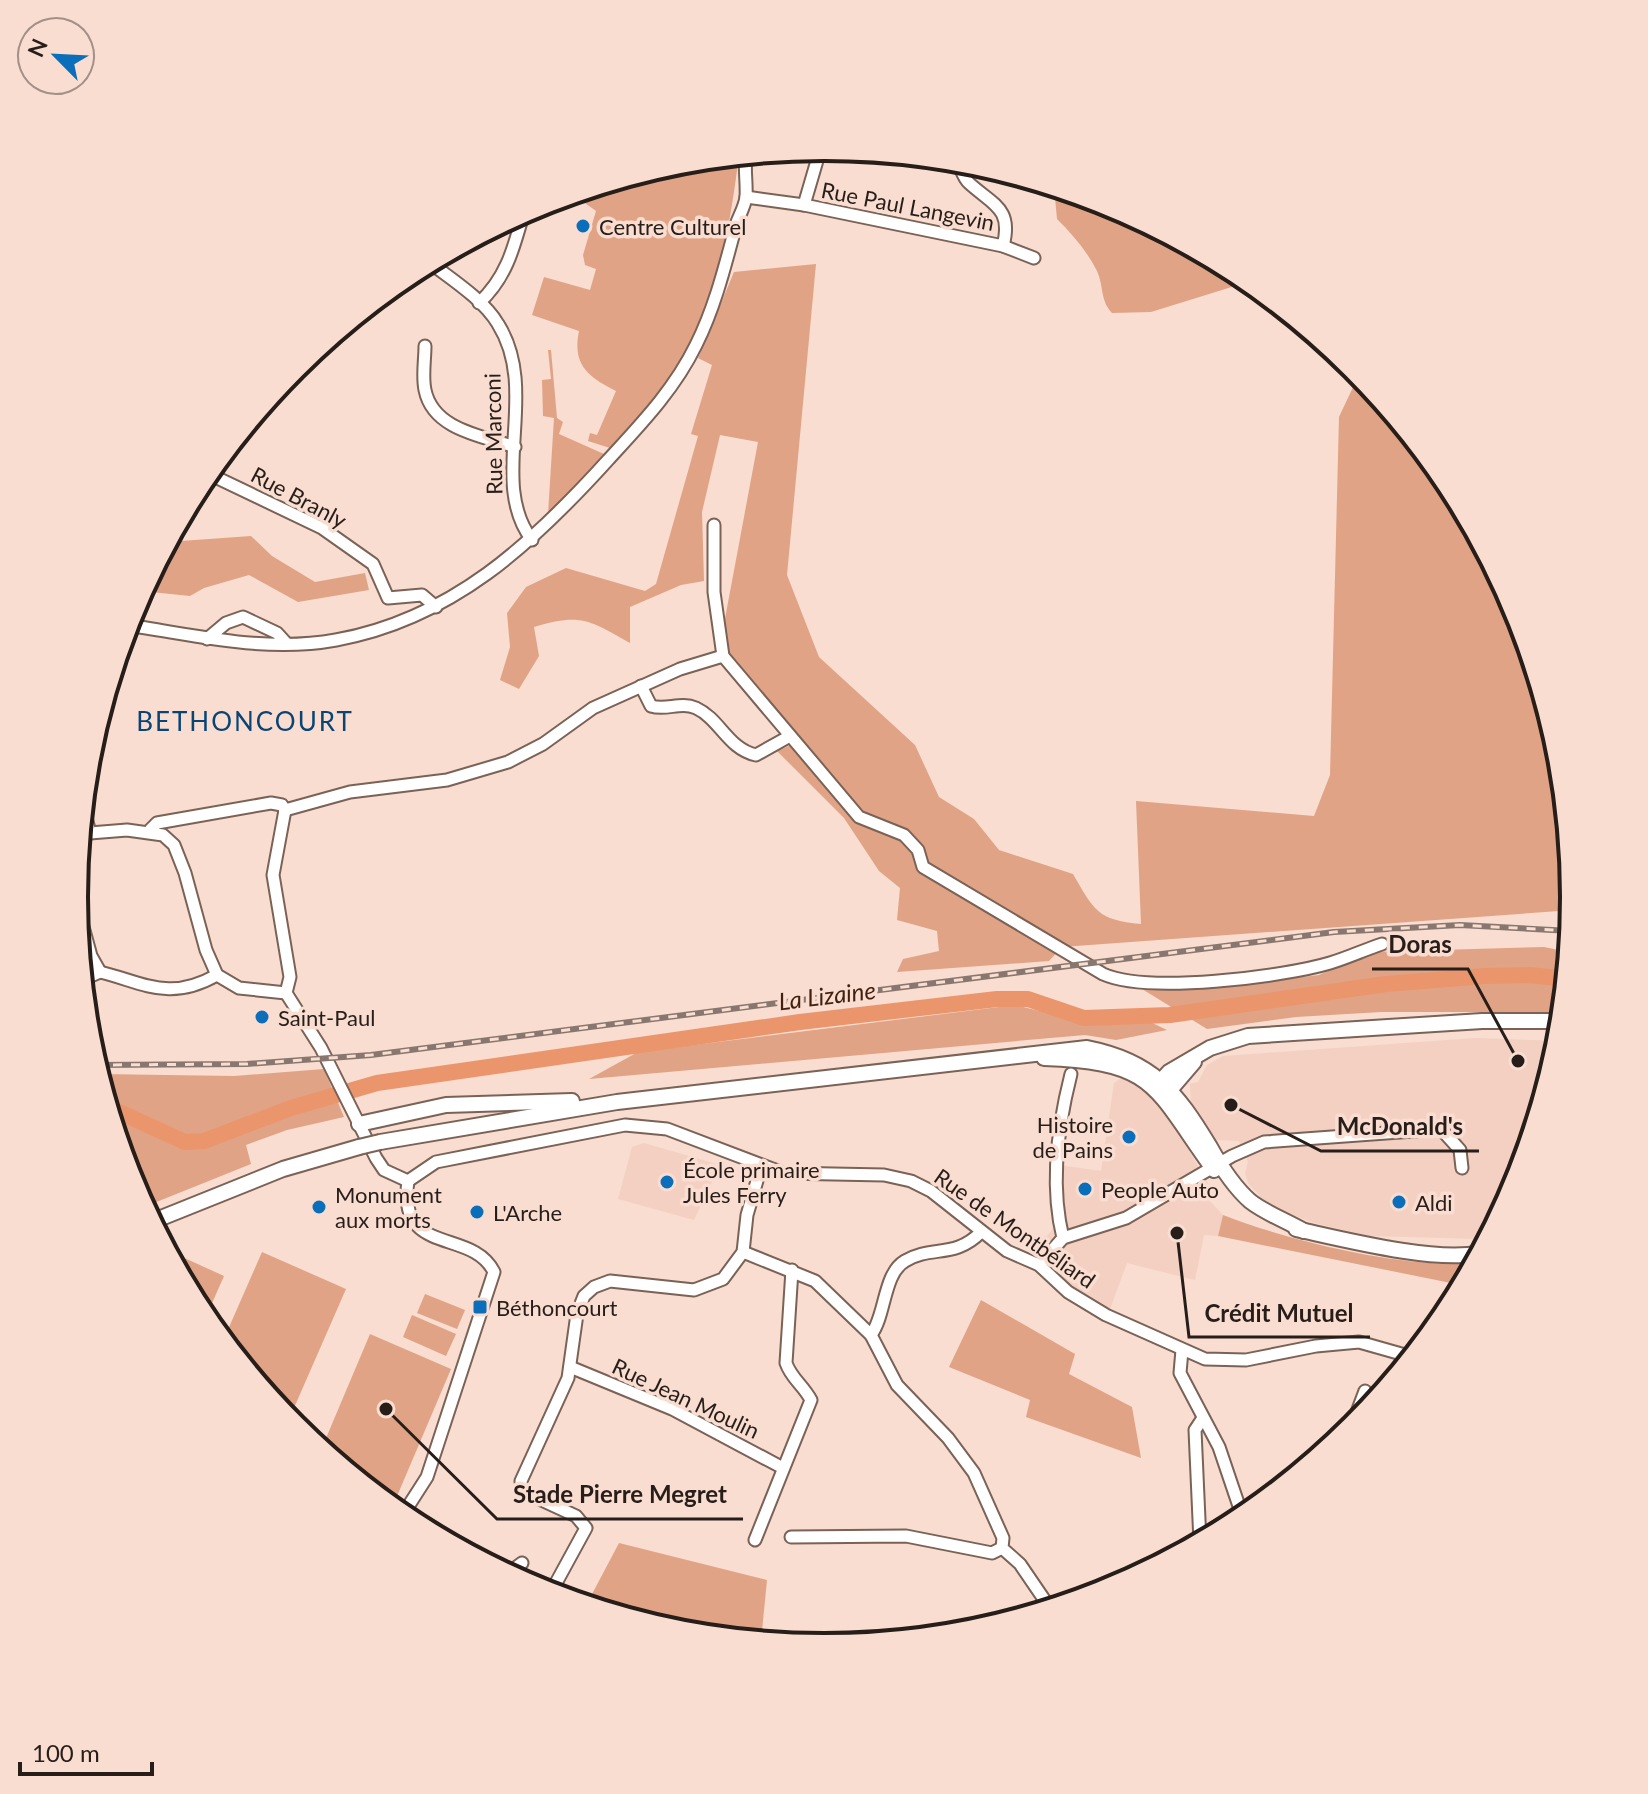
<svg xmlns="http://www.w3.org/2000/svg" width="1648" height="1794" font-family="Lato,sans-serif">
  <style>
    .built { fill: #f3d0c1 }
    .green { fill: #e1a385 }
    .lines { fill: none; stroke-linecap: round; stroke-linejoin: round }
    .river { stroke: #eb956c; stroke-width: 16 }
    .minor-casing { stroke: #7a6257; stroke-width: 15 }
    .major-casing { stroke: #7a6257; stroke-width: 18 }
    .minor { stroke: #fff; stroke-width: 11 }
    .major { stroke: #fff; stroke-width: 14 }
    .rail-casing { stroke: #89776f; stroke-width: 6 }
    .rail { stroke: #f8ddd0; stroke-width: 3; stroke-dasharray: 9; stroke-linecap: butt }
    .major-bridge-casing { stroke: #7a6257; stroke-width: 18; stroke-linecap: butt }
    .major-bridge { stroke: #fff; stroke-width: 14 }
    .poi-dot { fill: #0a6eba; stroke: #f8ddd0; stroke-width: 3 }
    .labels { text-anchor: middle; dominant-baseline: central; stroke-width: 7; stroke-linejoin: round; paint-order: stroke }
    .street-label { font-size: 22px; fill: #271d19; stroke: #f8ddd0 }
    .poi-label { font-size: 22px; fill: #271d19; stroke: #f8ddd0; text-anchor: start }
    .water-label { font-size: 24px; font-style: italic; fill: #42200f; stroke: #f8ddd0 }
    .quarter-label { font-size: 26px; letter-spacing: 2px; fill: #094475; stroke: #f8ddd0 }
    .rim { fill: none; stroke: #271d19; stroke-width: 4 }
    .leader { fill: none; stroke: #271d19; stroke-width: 3 }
    .callout-dot { fill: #271d19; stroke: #f8ddd0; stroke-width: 3 }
    .callout-label { font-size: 24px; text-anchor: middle; font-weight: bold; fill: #271d19; stroke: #f8ddd0; stroke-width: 7; stroke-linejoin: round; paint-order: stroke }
  </style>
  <rect width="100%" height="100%" fill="#f8ddd0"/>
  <!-- built -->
  <g class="built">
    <polygon points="1475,1038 1560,1041 1517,1184 1490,1235 1479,1239 1370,1236 1314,1223 1283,1211 1263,1199 1248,1183 1245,1173 1248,1162 1239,1141 1216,1140 1191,1104 1190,1084 1198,1082 1207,1065 1223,1056"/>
    <polygon points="1124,1076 1144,1089 1165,1109 1210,1187 1206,1197 1223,1215 1218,1236 1204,1235 1195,1280 1127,1263 1110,1309 1068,1286 1035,1252 1054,1227 1052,1164 1101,1171 1114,1083"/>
    <polygon points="644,1143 720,1165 694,1220 618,1199 632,1147"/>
  </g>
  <!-- green -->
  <g class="green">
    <path d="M739,155C730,227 718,299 680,362C661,394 635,420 610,448L588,441L590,433L597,435L616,391C588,377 572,365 579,331L532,315L544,277L590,290L596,269L585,265L583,255L596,211L585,203L587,194L583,190L678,161Z"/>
    <path d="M1054,187L1111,204L1251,281L1151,312L1112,313C1100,300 1104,287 1097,271C1087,251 1073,235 1057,219Z"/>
    <path d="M816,264L787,575L819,657L915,745L939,797L974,819L999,850L1073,874C1094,910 1097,920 1141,924L1136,801L1314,816L1330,775L1339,417L1355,383L1363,378L1448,481L1517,610L1560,751L1573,910L1062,947L1049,961L897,972L903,959L939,951L937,931L897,920L900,888L879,871L844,818L777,751L798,742L730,660L724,624L758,442L720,435L702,512L704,581L681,585L630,607V643C589,620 581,613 534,627L539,656L519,689L500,680L510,647L507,613L526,587L566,568L645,591L656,584L698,436L691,434L712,365L698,358L734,272Z"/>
    <polygon points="548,350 551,350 557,418 563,422 559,434 604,454 548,514 554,418 543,416 542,380 551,379"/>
    <polygon points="251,536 272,556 315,582 365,573 369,590 298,602 249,575 204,588 190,596 141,591 167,542"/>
    <polygon points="1544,947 1569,952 1563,1012 1381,1012 1296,1017 1207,1029 1142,989 1196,990 1319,975 1368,952"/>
    <polygon points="1015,1005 1097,1025 1146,1020 1167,1030 1116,1040 1085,1035 589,1079 638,1052"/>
    <polygon points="324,1069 344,1117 287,1130 246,1145 251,1164 144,1207 131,1184 98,1074 234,1076"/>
    <path d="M1223,1215C1289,1241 1405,1269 1474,1263L1445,1317L1451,1283L1218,1236Z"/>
    <polygon points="262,1252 346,1289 290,1417 283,1414 223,1341"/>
    <polygon points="180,1256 224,1276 205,1319 175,1267"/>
    <polygon points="425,1294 465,1310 457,1329 417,1313"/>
    <polygon points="981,1300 1075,1354 1069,1374 1132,1407 1141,1458 1026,1417 1030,1400 949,1367"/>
    <polygon points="412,1315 456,1334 446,1356 403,1337"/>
    <polygon points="370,1334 451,1369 392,1508 321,1450"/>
    <polygon points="619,1543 767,1580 761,1641 723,1637 591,1596"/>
  </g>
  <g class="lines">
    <!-- river -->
    <polyline class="river" points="108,1107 185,1142 204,1141 291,1108 377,1083 800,1022 997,999 1028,999 1084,1018 1170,1015 1386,984 1485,976 1530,975 1566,979"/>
    <!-- minor casing -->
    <g class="minor-casing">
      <g id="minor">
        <path d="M957,160C961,168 963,178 969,183C993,205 1013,208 1003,246"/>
        <polyline points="746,197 804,205 1003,246 1034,258"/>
        <polyline points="804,205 821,147"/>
        <path d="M429,262C451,279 483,299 498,324C541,392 487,481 532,540"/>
        <path d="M479,303C507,277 514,247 524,211"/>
        <path d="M425,346C425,360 422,376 425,390C433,430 483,436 515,447"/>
        <polyline points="207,473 322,528 373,564 388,598 422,595 436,607"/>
        <path d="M714,525V592L723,656L859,817L904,835L918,850L923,867L1103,974C1147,994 1283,977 1330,963C1347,958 1364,950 1382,944"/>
        <path d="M126,625C197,635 265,653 336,640C452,619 532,544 608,460C641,424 674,390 696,345C715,307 725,266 736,225C739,216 745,206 746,197C747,183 744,169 746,155"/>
        <polyline points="207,639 226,623 243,617 277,633 287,644"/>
        <path d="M641,686L651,706C667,711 680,701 696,708C720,719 728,749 756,755L790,736"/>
        <polyline points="83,806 90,833"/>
        <polyline points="285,810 350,792 447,780 508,762 543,744 593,708 680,669 723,656"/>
        <polyline points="285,810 273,875 290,977 286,993"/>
        <polyline points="150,830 157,823 271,803 282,805 285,810"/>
        <polyline points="80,841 90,833 127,830 163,835 174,845 185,873 206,950 217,975 239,988 286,993"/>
        <polyline points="74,894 91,956 100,972"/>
        <path d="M82,980L100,972C145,983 169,1002 217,975"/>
        <polyline points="286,993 321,1048 376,1158 384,1170 408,1181"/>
        <polyline points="408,1181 436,1162 625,1125 667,1129 783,1173 884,1175 911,1181 931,1191 1007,1251 1039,1265 1068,1292 1106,1315 1205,1359 1246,1360 1316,1346 1359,1342 1412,1357"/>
        <path d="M981,1232C955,1259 931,1245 905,1261C883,1274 886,1315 871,1335L897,1385L948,1438L974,1473L1003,1538L1002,1548L1020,1564L1050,1608"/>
        <path d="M1063,1238C1050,1186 1058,1125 1071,1074"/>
        <polyline points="743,1252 815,1281 871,1335"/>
        <polyline points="1039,1265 1063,1238 1126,1218 1232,1156 1264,1142 1441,1129 1460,1150 1462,1168"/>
        <polyline points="1182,1350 1180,1373 1219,1447 1243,1518"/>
        <polyline points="570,1367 672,1409 783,1468"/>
        <polyline points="1350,1431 1365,1391"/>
        <path d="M402,1516L427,1477L494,1272C472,1227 397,1258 408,1181"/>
        <polyline points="791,1537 906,1536 992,1553 1002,1548"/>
        <path d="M755,1540L811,1400C803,1385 791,1378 786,1363L792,1270"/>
        <polyline points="1200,1542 1195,1430 1203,1418"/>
        <polyline points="507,1574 522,1563"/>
        <polyline points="550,1594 586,1528 576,1516 522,1491 521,1481 568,1378 577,1314 584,1296 594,1287 610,1281 694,1290 723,1279 743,1252 747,1215 761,1167"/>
      </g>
    </g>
    <!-- major casing -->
    <g class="major-casing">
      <g id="major">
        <path d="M1044,1058C1157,1062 1153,1086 1214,1170"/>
        <polyline points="1157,1085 1169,1072 1210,1048 1248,1036 1482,1021 1562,1021"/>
        <polyline points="1164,1097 1194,1062"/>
        <polyline points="359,1124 446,1105 572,1101"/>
        <path d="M380,1142L617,1102L1087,1048C1153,1061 1176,1091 1210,1147C1220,1165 1234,1187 1250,1201C1265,1213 1287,1221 1304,1231"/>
        <polyline points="151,1222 283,1169 359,1147"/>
        <path d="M1296,1229C1342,1239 1436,1263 1480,1253"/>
      </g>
    </g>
    <!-- minor -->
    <use href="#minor" class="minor"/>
    <!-- major -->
    <use href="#major" class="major"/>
    <!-- rail casing -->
    <g class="rail-casing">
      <polyline id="rail" points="95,1065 247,1064 371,1055 1334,932 1460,925 1571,931"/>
    </g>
    <!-- rail -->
    <use href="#rail" class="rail"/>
    <!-- major-bridge casing -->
    <g class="major-bridge-casing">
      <polyline id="major-bridge" points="359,1147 380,1142"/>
    </g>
    <!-- major-bridge -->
    <use href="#major-bridge" class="major-bridge"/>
  </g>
  <!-- markers -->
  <g class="poi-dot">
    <circle cx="583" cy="226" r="8"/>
    <circle cx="262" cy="1017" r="8"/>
    <circle cx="1129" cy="1137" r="8"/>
    <circle cx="667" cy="1182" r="8"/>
    <circle cx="1085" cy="1189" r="8"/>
    <circle cx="1399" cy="1202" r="8"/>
    <circle cx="319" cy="1207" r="8"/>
    <circle cx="477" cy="1212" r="8"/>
    <rect x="472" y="1299" width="16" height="16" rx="4"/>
  </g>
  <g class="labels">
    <!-- street labels -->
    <g class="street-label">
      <text transform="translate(908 206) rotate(11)">Rue Paul Langevin</text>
      <text transform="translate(493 434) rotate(-91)">Rue Marconi</text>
      <text transform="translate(299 497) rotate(28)">Rue Branly</text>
      <text transform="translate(1015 1228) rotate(35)">Rue de Montbéliard</text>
      <text transform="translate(686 1398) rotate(25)">Rue Jean Moulin</text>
    </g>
    <!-- poi labels -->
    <g class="poi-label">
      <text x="599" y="226">Centre Culturel</text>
      <text x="278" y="1017">Saint-Paul</text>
      <text x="1113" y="1124" text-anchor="end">Histoire<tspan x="1113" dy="25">de Pains</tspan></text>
      <text x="683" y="1169">École primaire<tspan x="683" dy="25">Jules Ferry</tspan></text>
      <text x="1101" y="1189">People Auto</text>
      <text x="335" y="1194">Monument<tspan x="335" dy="25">aux morts</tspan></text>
      <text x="1415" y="1202">Aldi</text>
      <text x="493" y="1212">L'Arche</text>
      <text x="496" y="1307">Béthoncourt</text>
    </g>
    <!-- water labels -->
    <g class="water-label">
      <text transform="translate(827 995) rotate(-7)">La Lizaine</text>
    </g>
    <!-- quarter labels -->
    <g class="quarter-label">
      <text x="245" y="721">BETHONCOURT</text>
    </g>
  </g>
  <!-- crop -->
  <path d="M0 0H1648V1794H0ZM88 897a736 736 0 1 1 1472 0a736 736 0 1 1-1472 0Z" fill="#f8ddd0" fill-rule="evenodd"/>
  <path class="rim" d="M88 897a736 736 0 1 1 1472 0a736 736 0 1 1-1472 0Z"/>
  <!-- callouts -->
  <path class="leader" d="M1518 1061L1468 969H1372M1231 1105L1321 1151H1479M1177 1233L1189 1337H1370M386 1409L497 1519H743"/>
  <g class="callout-dot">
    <circle cx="1518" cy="1061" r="8"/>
    <circle cx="1231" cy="1105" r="8"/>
    <circle cx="1177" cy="1233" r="8"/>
    <circle cx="386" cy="1409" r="8"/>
  </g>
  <g class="callout-label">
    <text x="1420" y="953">Doras</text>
    <text x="1400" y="1135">McDonald's</text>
    <text x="1279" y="1322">Crédit Mutuel</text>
    <text x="620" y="1503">Stade Pierre Megret</text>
  </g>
  <!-- north arrow -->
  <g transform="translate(56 56) rotate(294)"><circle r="38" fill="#f8ddd0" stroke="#a49087" stroke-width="2"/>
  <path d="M0-6L14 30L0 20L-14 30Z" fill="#0a6eba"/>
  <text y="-12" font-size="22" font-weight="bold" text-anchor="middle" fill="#271d19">N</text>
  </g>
  <!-- scale -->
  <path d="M20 1762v12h132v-12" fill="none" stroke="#271d19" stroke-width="4"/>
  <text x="32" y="1762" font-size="24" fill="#271d19" stroke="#f8ddd0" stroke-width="6" paint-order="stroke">100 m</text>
</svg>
